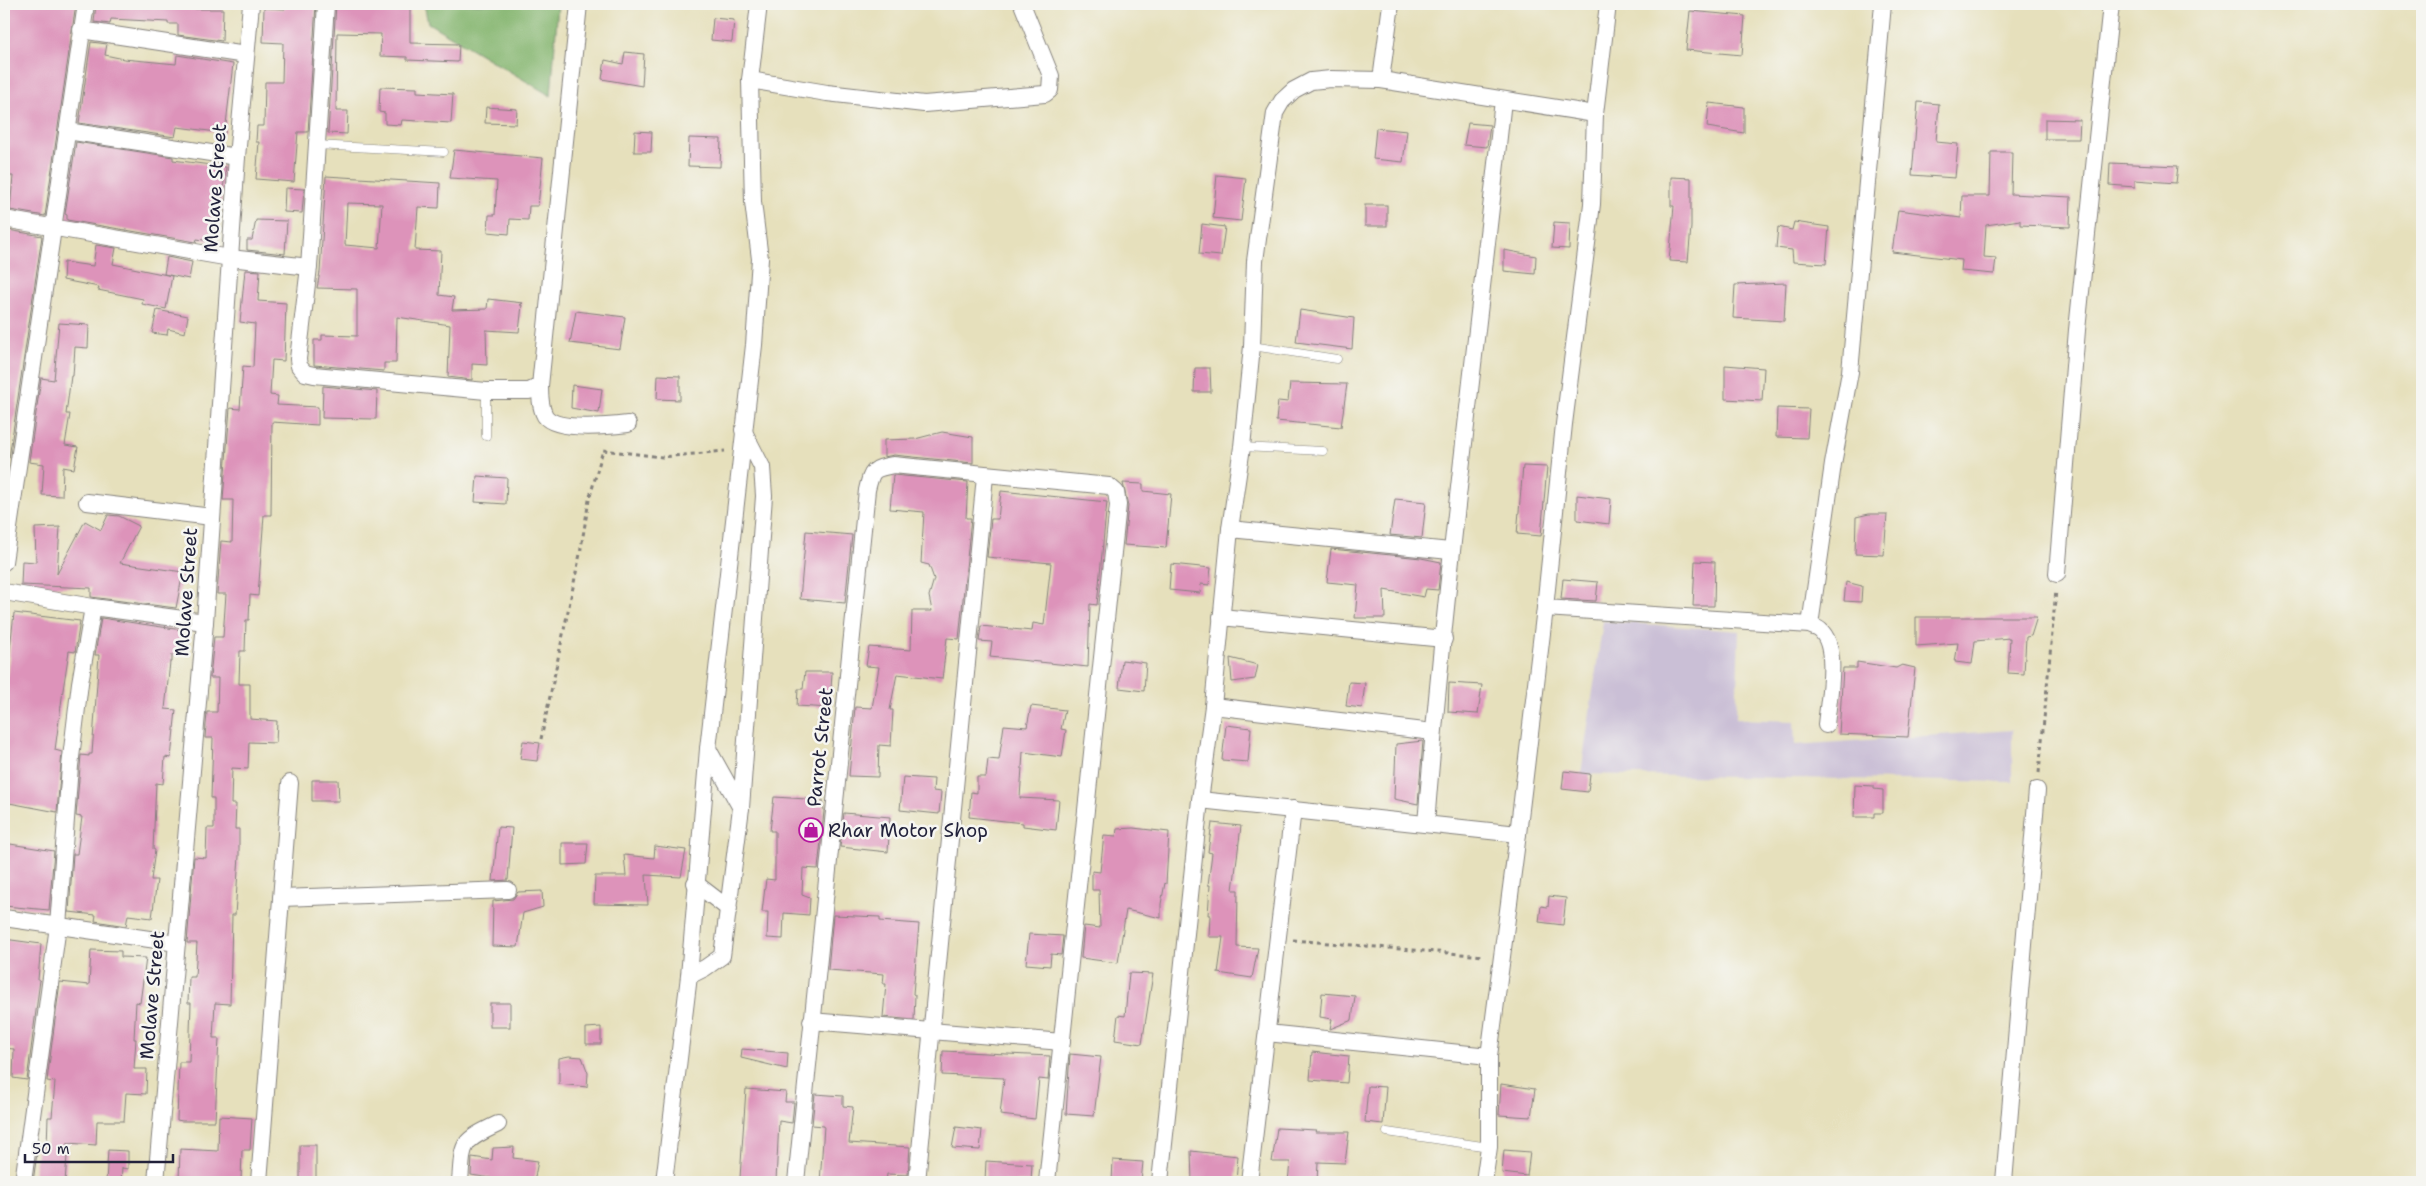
<svg xmlns="http://www.w3.org/2000/svg" width="2426" height="1186" font-family="'Shantell Sans',sans-serif">
  <style>
    .industrial { fill: #cabfd6 }
    .forest { fill: #84b56e; stroke: #536c54 }
    .building { fill: #dd93ba; fill-rule: evenodd }
    .lines { fill: none; stroke-linecap: round; stroke-linejoin: round }
    .lane-casing { stroke: #84817c; stroke-width: 9 }
    .street-casing { stroke: #84817c; stroke-width: 18 }
    .path { stroke: #84817c; stroke-width: 3; stroke-dasharray: 4 4; stroke-linecap: butt }
    .lane { stroke: #fff; stroke-width: 8 }
    .street { stroke: #fff; stroke-width: 16 }
    .labels { text-anchor: middle; dominant-baseline: central; stroke-width: 5; stroke-linejoin: round; paint-order: stroke }
    .street-label { font-size: 19px; fill: #22223b; stroke: #f6f6f2 }
    .poi-label { font-size: 19px; fill: #22223b; stroke: #f6f6f2; text-anchor: start }
  </style>
  <rect width="100%" height="100%" fill="#f6f6f2"/>
  <filter id="ink" filterUnits="userSpaceOnUse"><feTurbulence type="fractalNoise" baseFrequency=".02" numOctaves="2"/><feDisplacementMap in="SourceGraphic" scale="10" xChannelSelector="R" yChannelSelector="G"/><feConvolveMatrix kernelMatrix="1 2 1 2 8 2 1 2 1" color-interpolation-filters="sRGB"/></filter>
  <filter id="wash" filterUnits="userSpaceOnUse"><feTurbulence type="fractalNoise" baseFrequency=".0096" numOctaves="4" result="noise"/><feDisplacementMap in="SourceGraphic" scale="20" xChannelSelector="R" yChannelSelector="G"/><feGaussianBlur stdDeviation="1.12" result="paint"/><feColorMatrix in="noise" values="0 0 0 0 0 0 0 0 0 0 0 0 0 0 0 0 0 1.4 0 .05"/><feComposite in="paint" operator="in"/></filter>
  <g filter="url(#wash)">
    <rect width="100%" height="100%" fill="#e6e0bc"/>
    <!-- industrial -->
    <polygon class="industrial" points="1603,621 1739,631 1736,719 1794,721 1795,745 2012,730 2012,782 1581,774"/>
    <!-- forest -->
    <polygon class="forest" points="424,4 558,4 551,96 428,23"/>
    <g id="blocks">
      <!-- building -->
      <g class="building">
        <polygon points="9,4 76,4 45,216 10,210 13,176 4,176 4,16 7,16"/>
        <polygon points="96,4 195,4 195,9 223,9 222,41 178,35 178,24 168,24 168,22 111,19 110,24 94,22"/>
        <polygon points="285,4 316,4 308,132 298,132 294,182 256,179 259,142 256,142 257,126 264,126 265,82 282,82 283,43 263,42 264,8 285,9"/>
        <polygon points="336,4 410,4 410,43 459,44 458,62 407,60 407,57 380,56 381,34 337,33 336,111 348,111 347,134 328,133"/>
        <polygon points="1690,11 1745,16 1742,55 1686,50"/>
        <polygon points="713,18 734,20 732,42 711,40"/>
        <polygon points="91,42 107,44 105,55 124,59 176,64 177,55 233,64 225,133 177,127 175,137 79,123"/>
        <polygon points="625,52 644,54 642,86 602,79 605,60 623,64"/>
        <polygon points="380,87 417,88 417,92 453,94 451,123 402,120 401,125 385,124 385,113 379,112"/>
        <polygon points="1918,102 1939,104 1936,142 1958,144 1955,178 1912,175"/>
        <polygon points="1709,103 1744,107 1744,133 1707,127"/>
        <polygon points="486,107 517,109 516,124 485,123"/>
        <polygon points="2045,119 2080,120 2079,139 2045,139"/>
        <polygon points="1468,123 1490,125 1487,147 1464,145"/>
        <polygon points="1376,128 1407,131 1403,162 1373,159"/>
        <polygon points="635,131 652,132 651,152 634,152"/>
        <polygon points="689,138 721,139 720,167 688,166"/>
        <polygon points="76,142 173,157 173,160 226,167 216,242 197,239 196,242 67,220 67,215 65,214"/>
        <polygon points="454,150 543,158 538,206 529,206 528,220 510,219 509,234 488,232 489,215 495,215 497,181 450,178"/>
        <polygon points="1991,152 2012,152 2011,194 2071,197 2070,227 2020,225 2020,220 1986,225 1984,257 1996,258 1994,274 1961,271 1962,260 1892,252 1898,210 1961,218 1962,196 1990,196"/>
        <polygon points="2110,163 2178,166 2176,183 2135,180 2135,187 2109,185"/>
        <polygon points="1217,175 1246,178 1241,221 1213,218"/>
        <path d="M326,176L440,183L439,208L418,207L415,250L441,251L439,295L454,297L452,310L487,309L488,299L523,303L520,305H522L519,332L486,330L487,365L472,364V380L448,377L450,325L397,317L396,363H384V371L314,365V340H322V335L357,336V289L317,288L320,272ZM347,203L382,204L379,248L345,245Z"/>
        <polygon points="1671,177 1691,178 1691,227 1688,262 1669,261 1674,206 1671,206"/>
        <polygon points="285,188 304,189 302,213 284,212"/>
        <rect x="1365" y="205" width="22" height="21"/>
        <polygon points="256,220 287,221 285,254 247,250 247,240 252,240"/>
        <polygon points="1554,222 1570,223 1569,249 1552,248"/>
        <polygon points="1794,222 1829,227 1826,264 1793,262 1792,250 1776,248 1778,227 1792,230"/>
        <polygon points="1202,224 1225,227 1221,256 1199,254"/>
        <polygon points="8,230 42,236 9,458 4,457 4,326 8,305 4,304 4,239 7,239"/>
        <polygon points="96,245 116,248 113,264 172,276 166,309 142,304 143,299 98,290 99,287 63,280 64,262 93,266"/>
        <polygon points="1504,250 1536,256 1535,274 1504,271"/>
        <polygon points="167,257 192,262 189,279 164,274"/>
        <polygon points="245,270 260,271 258,301 286,303 284,361 272,360 270,395 278,396 277,405 318,407 318,425 272,422 271,515 264,515 258,596 250,595 249,620 246,620 245,651 240,651 239,684 250,684 250,719 277,721 276,743 249,742 248,769 232,768 231,804 236,804 235,829 239,829 239,856 235,915 232,915 230,1004 215,1003 213,1038 219,1038 215,1121 182,1121 177,1120 179,1062 189,1062 191,1003 188,1003 189,977 195,977 197,943 187,943 194,857 206,858 207,828 214,828 214,798 211,798 213,738 205,738 207,712 217,712 218,678 210,678 214,637 223,637 226,594 217,594 221,541 232,542 233,500 223,500 230,408 240,409 243,366 253,367 255,324 240,322"/>
        <polygon points="1786,283 1784,321 1733,318 1735,285"/>
        <polygon points="157,310 188,316 185,333 168,329 167,335 152,333"/>
        <polygon points="1300,310 1354,318 1352,349 1296,342"/>
        <polygon points="576,311 625,317 620,349 570,343"/>
        <polygon points="59,323 89,325 88,348 75,347 73,376 71,376 66,414 70,414 65,445 78,447 74,469 63,467 62,496 42,495 44,464 29,462 41,378 54,380"/>
        <polygon points="1725,365 1764,368 1762,401 1725,399"/>
        <polygon points="1195,368 1210,368 1211,392 1194,392"/>
        <polygon points="658,375 680,376 680,400 657,399"/>
        <polygon points="1290,383 1347,384 1341,427 1276,421 1278,401 1288,402"/>
        <polygon points="572,385 602,389 599,413 571,408"/>
        <polygon points="323,386 377,391 376,419 322,418"/>
        <polygon points="1777,408 1809,409 1807,438 1776,437"/>
        <polygon points="942,432 973,437 973,463 894,455 884,457 884,440 915,439"/>
        <polygon points="1523,466 1547,467 1541,536 1517,534"/>
        <polygon points="893,475 968,482 966,518 971,518 959,639 947,638 942,679 897,674 890,710 893,710 891,746 879,745 878,777 849,776 855,707 872,708 879,667 866,666 869,647 911,650 912,611 932,611 929,596 934,579 929,565 921,563 924,512 890,509"/>
        <polygon points="477,476 507,478 506,504 475,502"/>
        <polygon points="1123,483 1143,484 1143,491 1171,494 1166,548 1124,545 1128,506"/>
        <polygon points="1001,491 1107,502 1097,605 1090,604 1088,667 990,657 992,642 979,641 981,626 1032,631 1033,623 1044,625 1051,563 987,557 991,519 998,519"/>
        <polygon points="1577,495 1611,499 1609,524 1577,520"/>
        <polygon points="1395,499 1426,502 1422,538 1390,535"/>
        <polygon points="1869,514 1887,514 1884,555 1855,554 1856,517"/>
        <polygon points="108,515 119,516 139,526 120,563 183,572 176,608 91,597 91,588 21,585 22,561 36,562 35,528 60,527 57,574 85,521 101,530"/>
        <polygon points="806,531 852,535 845,603 800,599"/>
        <polygon points="1331,549 1421,558 1441,562 1438,590 1426,589 1424,597 1384,590 1385,618 1355,618 1358,585 1327,582"/>
        <polygon points="1695,561 1715,562 1714,606 1693,606"/>
        <polygon points="1171,564 1211,568 1209,585 1201,584 1200,593 1169,590"/>
        <polygon points="1563,579 1598,582 1596,601 1561,599"/>
        <polygon points="1846,582 1862,586 1861,602 1844,601"/>
        <polygon points="14,613 80,621 75,652 69,651 63,690 55,750 62,752 57,812 4,802 4,675 7,676"/>
        <polygon points="1916,617 2037,617 2031,636 2026,637 2024,674 2008,673 2010,638 1975,641 1972,664 1955,662 1958,643 1916,646"/>
        <polygon points="101,618 182,630 180,656 172,655 172,662 170,662 165,709 176,710 171,758 165,757 163,784 156,783 153,849 155,850 151,880 157,880 152,918 128,915 126,926 95,921 96,915 69,912 73,854 77,854 82,817 76,816 81,755 89,756 89,754 92,754 99,655 95,655"/>
        <polygon points="1230,658 1258,665 1255,679 1232,682"/>
        <polygon points="1122,660 1146,663 1144,691 1119,688"/>
        <polygon points="1857,662 1896,668 1902,665 1915,668 1908,737 1839,734 1843,668 1857,668"/>
        <polygon points="805,672 832,672 830,708 797,706 798,689 803,689"/>
        <polygon points="1349,682 1365,683 1362,708 1346,706"/>
        <polygon points="1449,683 1482,685 1478,714 1448,712"/>
        <polygon points="1031,706 1065,710 1061,729 1066,730 1062,757 1023,752 1020,798 1059,800 1056,830 1023,826 1023,823 969,817 971,792 977,793 977,777 986,777 988,759 999,760 1004,725 1027,727"/>
        <polygon points="1226,725 1251,728 1248,762 1222,760"/>
        <polygon points="523,741 540,743 537,761 520,759"/>
        <polygon points="1423,741 1418,804 1394,799 1396,744"/>
        <polygon points="1564,771 1590,774 1588,792 1562,789"/>
        <polygon points="903,777 934,779 933,791 941,792 939,814 900,810"/>
        <polygon points="312,780 338,780 339,801 312,801"/>
        <polygon points="1855,785 1874,786 1874,789 1883,790 1883,813 1874,813 1874,817 1854,817"/>
        <polygon points="774,797 823,800 824,811 818,869 803,868 802,895 810,898 809,915 784,913 783,939 767,938 768,912 762,912 766,879 775,880 775,831 770,831"/>
        <polygon points="844,813 890,817 888,852 840,847"/>
        <polygon points="1212,823 1241,826 1233,890 1238,890 1237,947 1258,948 1252,978 1218,973 1223,937 1209,937 1210,915 1208,915 1210,885 1208,885 1212,853 1208,852"/>
        <polygon points="498,827 512,828 508,880 493,881"/>
        <polygon points="1133,828 1169,832 1166,884 1165,883 1161,904 1161,918 1126,910 1118,963 1081,958 1084,926 1100,928 1099,890 1092,890 1092,871 1100,872 1104,835 1116,836 1117,829"/>
        <polygon points="4,843 54,851 49,910 4,906"/>
        <polygon points="562,843 588,843 586,864 562,865"/>
        <polygon points="655,846 686,850 681,877 646,875 648,905 594,904 595,876 626,876 624,855 654,858"/>
        <polygon points="542,891 543,907 523,913 518,947 492,946 493,901 513,899 518,892"/>
        <polygon points="1549,896 1566,898 1563,925 1539,922 1541,906 1548,907"/>
        <polygon points="833,915 880,917 880,921 919,924 913,994 915,995 914,1020 883,1017 886,984 883,984 884,974 828,970"/>
        <polygon points="1029,934 1063,936 1061,955 1051,954 1050,966 1026,964"/>
        <polygon points="4,939 41,944 38,980 40,980 27,1080 13,1078 14,1049 4,1048"/>
        <polygon points="91,950 121,951 121,957 146,958 140,1003 136,1002 134,1039 136,1039 134,1069 147,1069 146,1094 126,1093 124,1121 97,1121 96,1145 68,1143 65,1182 33,1182 38,1146 47,1146 48,1117 52,1117 55,1082 47,1081 60,982 89,985"/>
        <polygon points="1129,973 1153,974 1142,1044 1115,1040 1118,1015 1125,1016"/>
        <polygon points="1322,993 1355,996 1352,1020 1330,1029 1332,1019 1320,1017"/>
        <rect x="490" y="1003" width="20" height="24"/>
        <polygon points="601,1027 601,1044 586,1044 586,1028"/>
        <polygon points="742,1049 788,1053 787,1069 741,1058"/>
        <polygon points="943,1051 1050,1056 1048,1080 1039,1079 1035,1119 1000,1115 1004,1078 942,1075"/>
        <polygon points="1312,1052 1349,1056 1347,1083 1310,1080"/>
        <polygon points="1070,1054 1101,1057 1094,1116 1066,1114"/>
        <polygon points="569,1056 582,1057 588,1073 587,1087 559,1084 559,1058"/>
        <polygon points="1501,1084 1535,1089 1531,1117 1499,1115"/>
        <polygon points="1368,1086 1386,1087 1383,1124 1365,1122"/>
        <polygon points="746,1089 786,1092 785,1102 794,1102 792,1123 779,1121 776,1181 740,1178"/>
        <polygon points="815,1094 843,1096 843,1106 853,1107 849,1143 910,1147 908,1175 887,1174 886,1182 820,1182 824,1126 812,1125"/>
        <polygon points="219,1116 252,1118 250,1150 242,1150 241,1182 179,1180 180,1149 218,1151"/>
        <polygon points="956,1127 982,1130 980,1150 952,1148"/>
        <polygon points="1277,1128 1316,1130 1315,1132 1349,1132 1345,1163 1318,1162 1317,1182 1288,1182 1290,1162 1272,1162"/>
        <rect x="300" y="1145" width="16" height="37"/>
        <polygon points="514,1147 513,1158 538,1161 534,1182 490,1182 491,1178 471,1175 472,1157 492,1160 493,1148"/>
        <polygon points="108,1150 128,1151 128,1169 122,1168 121,1182 106,1182"/>
        <polygon points="1504,1150 1530,1152 1527,1176 1502,1173"/>
        <polygon points="1191,1151 1238,1156 1236,1182 1192,1182"/>
        <polygon points="1113,1160 1143,1162 1141,1182 1112,1182"/>
        <polygon points="986,1161 1032,1164 1031,1182 985,1181"/>
      </g>
    </g>
  </g>
  <g filter="url(#ink)">
    <use href="#blocks" fill-opacity="0" stroke="#84817c" stroke-width="1"/>
    <g class="lines">
      <!-- lane casing -->
      <g class="lane-casing">
        <g id="lane">
          <polyline points="317,145 444,152"/>
          <polyline points="1252,346 1337,359"/>
          <polyline points="486,391 486,436"/>
          <polyline points="1242,447 1323,451"/>
          <polyline points="1387,1132 1489,1147"/>
        </g>
      </g>
      <!-- street casing -->
      <g class="street-casing">
        <g id="street">
          <polyline points="326,4 309,267 298,359 299,366 305,373 314,375 486,391 529,391 540,386 579,4"/>
          <polyline points="81,30 246,55"/>
          <polyline points="750,80 827,93 924,104 1045,94 1050,90 1051,76 1022,4"/>
          <polyline points="1381,80 1391,4"/>
          <polyline points="67,131 237,157"/>
          <polyline points="4,219 230,258 309,267"/>
          <path d="M540,386C540,396 540,407 545,416C556,432 611,426 628,424"/>
          <polyline points="87,502 212,517"/>
          <polyline points="1230,529 1450,551"/>
          <polyline points="4,562 86,4"/>
          <polyline points="2057,574 2077,330 2111,4"/>
          <polyline points="4,592 93,607 205,622"/>
          <path d="M1545,608L1810,625C1813,627 1818,628 1820,630C1840,647 1828,701 1826,725"/>
          <polyline points="1221,617 1444,639"/>
          <polyline points="1810,625 1833,464 1850,372 1883,4"/>
          <polyline points="1213,706 1433,732"/>
          <polyline points="708,749 741,808"/>
          <polyline points="1200,800 1518,834"/>
          <path d="M1426,824C1445,582 1477,341 1503,100"/>
          <polyline points="695,883 729,909"/>
          <polyline points="281,898 508,890"/>
          <polyline points="4,918 177,943"/>
          <polyline points="689,976 705,968 722,956 741,808 764,496 762,467 743,430"/>
          <polyline points="811,1021 1062,1042"/>
          <polyline points="1267,1033 1489,1056"/>
          <polyline points="23,1182 58,926 70,766 80,683 93,607"/>
          <polyline points="156,1182 205,622 237,157 251,4"/>
          <polyline points="259,1182 290,783"/>
          <path d="M460,1182C463,1142 460,1142 498,1124"/>
          <polyline points="664,1182 689,976 708,749 754,345 760,259 753,202 750,80 759,4"/>
          <path d="M796,1182L867,490C872,469 873,469 893,465L1109,486L1116,492L1118,505L1047,1182"/>
          <polyline points="917,1182 985,476"/>
          <polyline points="1160,1182 1200,800 1213,706 1230,529 1242,447 1252,346 1255,261 1275,113 1282,101 1294,90 1311,81 1331,79 1381,80 1595,114"/>
          <polyline points="1249,1182 1293,809"/>
          <polyline points="1484,1182 1489,1147 1489,1056 1518,834 1545,608 1564,424 1592,204 1595,114 1608,4"/>
          <polyline points="2004,1182 2037,790"/>
        </g>
      </g>
      <!-- path -->
      <g class="path">
        <polyline points="541,739 580,554 589,500 603,450 662,457 725,451"/>
        <polyline points="2039,773 2056,590"/>
        <polyline points="1293,940 1484,956"/>
      </g>
      <!-- lane -->
      <use href="#lane" class="lane"/>
      <!-- street -->
      <use href="#street" class="street"/>
    </g>
  </g>
  <!-- icons -->
  <defs>
    <g id="shop-ring" transform="scale(1.25)"><circle r="9.5" fill="#f6f6f2" stroke="#b5179e" stroke-width="1.5"/><path d="M-5-2.5h2.3a2.7 3.5 0 0 1 5.4 0H5L5.5 6h-11ZM-1.5-2.5h3a1.5 2.3 0 0 0-3 0Z" fill="#b5179e"/></g>
  </defs>
  <g fill-rule="evenodd">
    <use href="#shop-ring" x="811" y="830"/>
  </g>
  <g class="labels">
    <!-- street labels -->
    <g class="street-label">
      <text transform="translate(215 188) rotate(-86)">Molave Street</text>
      <text transform="translate(186 592) rotate(-86)">Molave Street</text>
      <text transform="translate(820 747) rotate(-84)">Parrot Street</text>
      <text transform="translate(152 995) rotate(-85)">Molave Street</text>
    </g>
    <!-- poi labels -->
    <g class="poi-label">
      <text x="828" y="830">Rhar Motor Shop</text>
    </g>
  </g>
  <!-- margin -->
  <rect width="2426" height="1186" fill="none" stroke="#f6f6f2" stroke-width="20"/>
  <!-- scale -->
  <path d="M25 1154v8h148v-8" fill="none" stroke="#22223b" stroke-width="2.5"/>
  <text x="32" y="1154" font-size="15" fill="#22223b" stroke="#f6f6f2" stroke-width="4" paint-order="stroke">50 m</text>
</svg>
